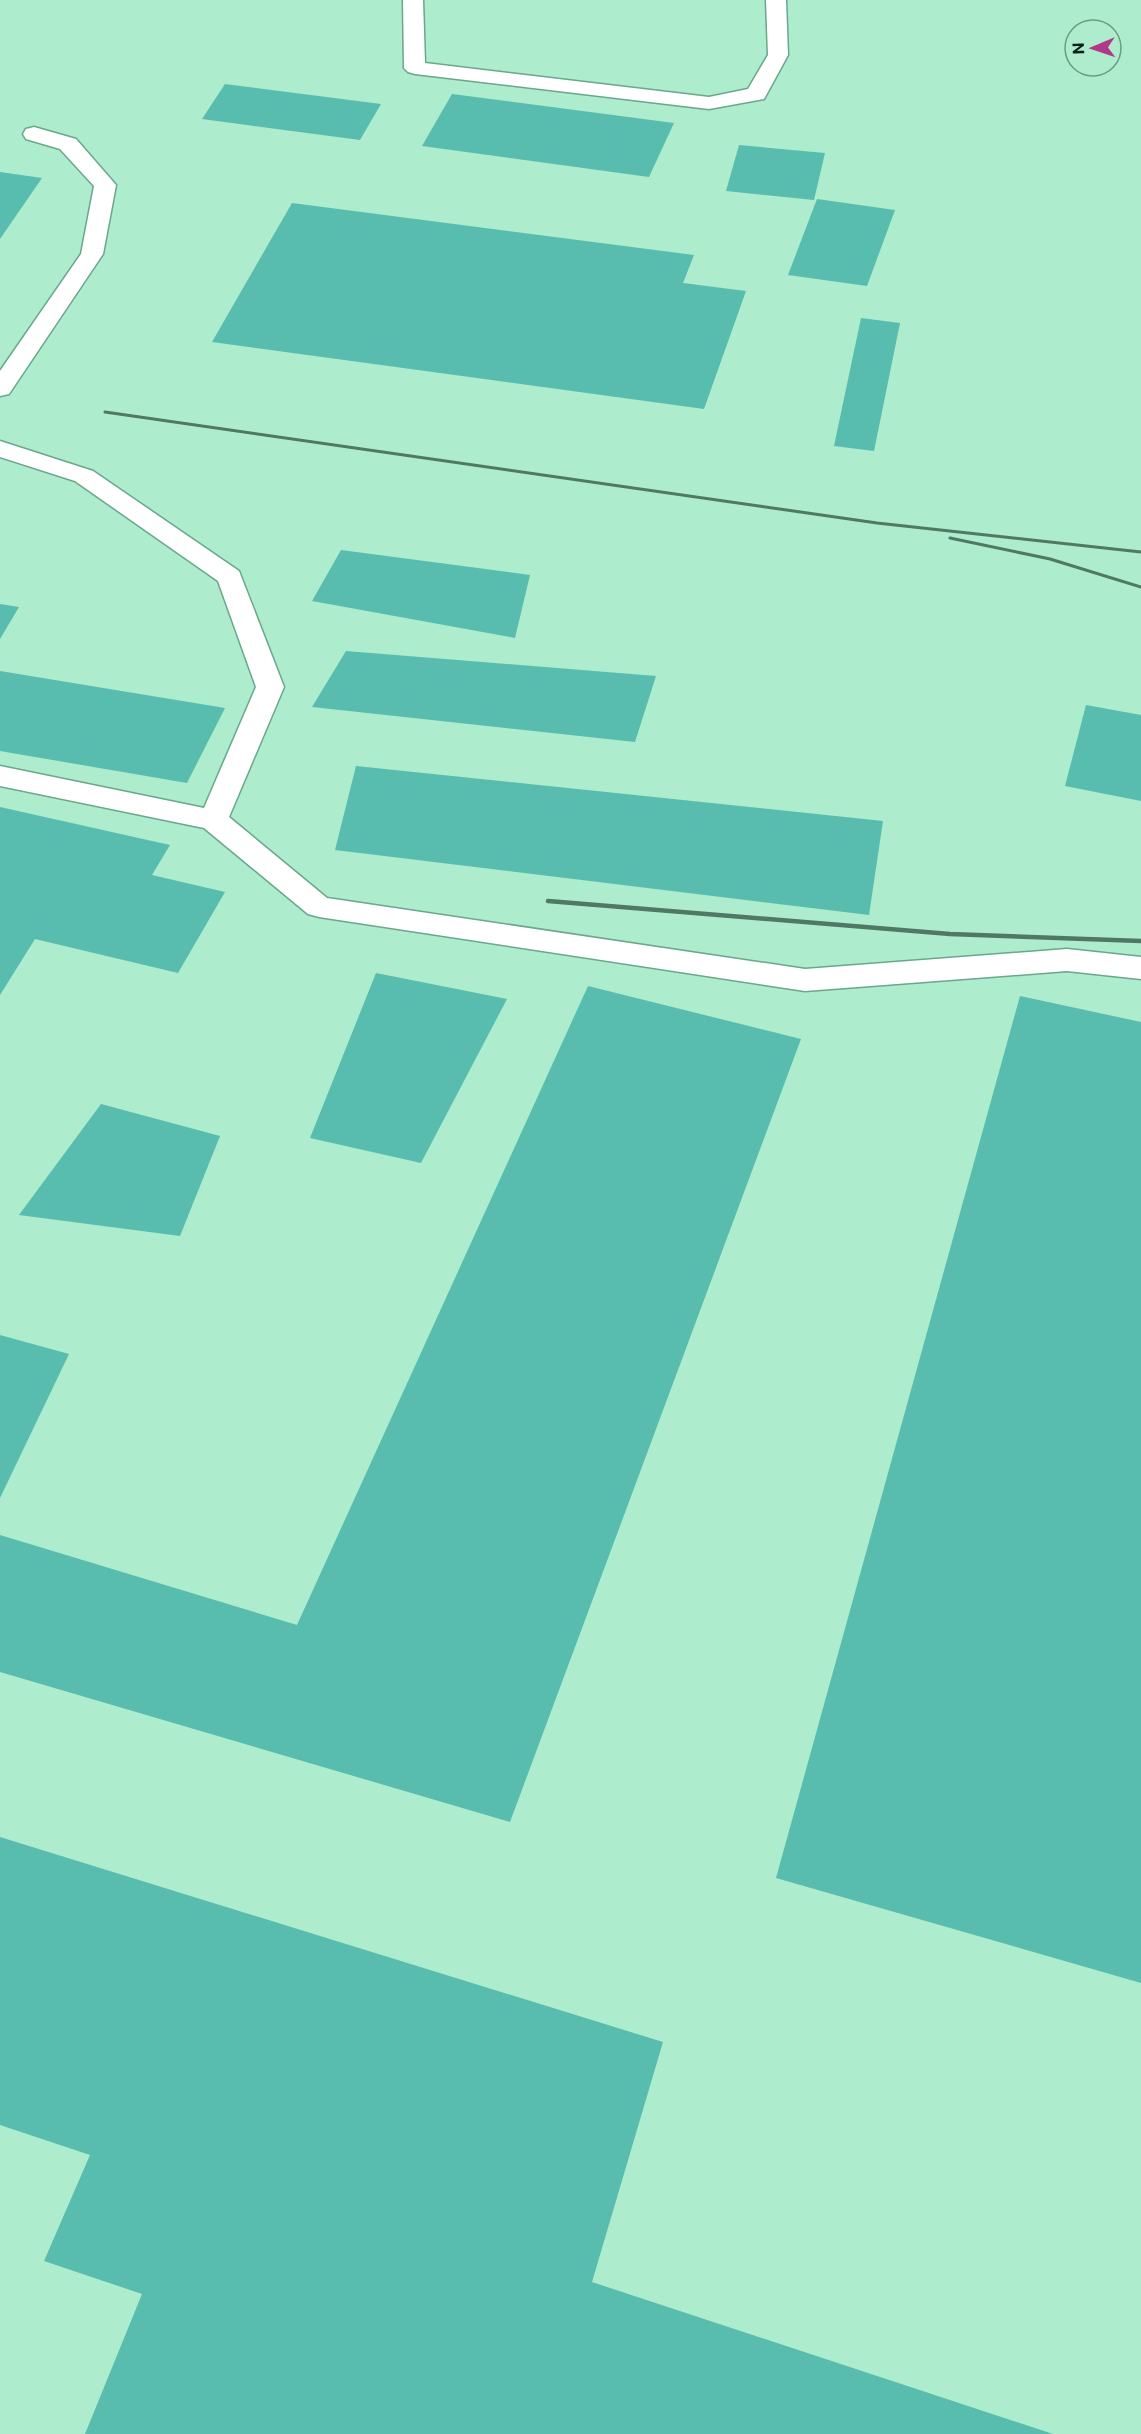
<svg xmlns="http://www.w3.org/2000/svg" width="1141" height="2434" font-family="Commissioner,sans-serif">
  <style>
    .building { fill: #58bdaf }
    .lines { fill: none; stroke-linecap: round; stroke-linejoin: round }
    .minor-casing { stroke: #6aa78b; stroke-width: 3 }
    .minor { fill: #fff; fill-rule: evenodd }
    .rail-far1 { stroke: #4f7865; stroke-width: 3 }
    .rail { stroke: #4f7865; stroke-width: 4.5 }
  </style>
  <rect width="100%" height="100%" fill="#adeccd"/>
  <!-- building -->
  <g class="building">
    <polygon points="225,84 381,104 360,140 202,119"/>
    <polygon points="452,94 674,123 649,177 422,146"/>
    <polygon points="739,145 825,153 814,200 726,191"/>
    <polygon points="0,172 42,178 0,239"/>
    <polygon points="817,199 895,210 867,286 788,275"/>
    <polygon points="292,203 694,255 683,283 746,291 704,409 212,342"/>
    <polygon points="861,318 900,323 874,451 834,446"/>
    <polygon points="341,550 530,575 515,638 312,601"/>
    <polygon points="0,604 19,607 0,639"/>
    <polygon points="346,651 656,676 635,742 312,707"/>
    <polygon points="0,671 225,708 187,783 0,751"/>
    <polygon points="1086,705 1141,715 1141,801 1065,786"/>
    <polygon points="356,766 883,821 869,915 335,850"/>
    <polygon points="0,807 170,845 152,875 225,892 178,973 35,939 0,995"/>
    <polygon points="376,973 507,999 421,1163 310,1138"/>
    <polygon points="588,986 801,1039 510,1822 0,1672 0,1535 297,1625"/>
    <polygon points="1020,996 1141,1022 1141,1983 776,1878"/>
    <polygon points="101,1104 220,1136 180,1236 19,1215"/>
    <polygon points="0,1335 69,1354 0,1498"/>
    <polygon points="0,1837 663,2042 592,2282 1053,2434 85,2434 142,2294 44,2261 90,2155 0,2125"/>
  </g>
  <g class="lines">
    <!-- minor casing -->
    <g class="minor-casing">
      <g id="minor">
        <polygon points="403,0 423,0 425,63 709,97 748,89 768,55 766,0 786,0 788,55 764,99 709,109 415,74 408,72 404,68"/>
        <polygon points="34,127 76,139 116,185 103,254 9,394 0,396 0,371 81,254 94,186 60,149 26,139 23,134 26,129"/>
        <polygon points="0,441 93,471 239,571 284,687 229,817 327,898 805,969 1067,949 1141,957 1141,979 1067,971 805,991 319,917 308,914 204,828 0,786 0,766 204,808 256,687 218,581 75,481 0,457"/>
      </g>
    </g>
    <!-- minor -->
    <use href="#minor" class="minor"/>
    <!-- rail-far1 -->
    <g class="rail-far1">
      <polyline points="105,412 877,523 1141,552"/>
      <polyline points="950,538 1050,559 1141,587"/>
    </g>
    <!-- rail -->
    <polyline class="rail" points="548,901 950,934 1141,941"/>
  </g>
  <!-- north arrow -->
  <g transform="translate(1093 48) rotate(268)"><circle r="28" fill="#adeccd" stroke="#6b9b84" stroke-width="1.5"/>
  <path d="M0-4.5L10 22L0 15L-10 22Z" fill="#b13789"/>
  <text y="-9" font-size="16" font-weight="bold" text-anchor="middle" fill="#082117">N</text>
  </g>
</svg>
